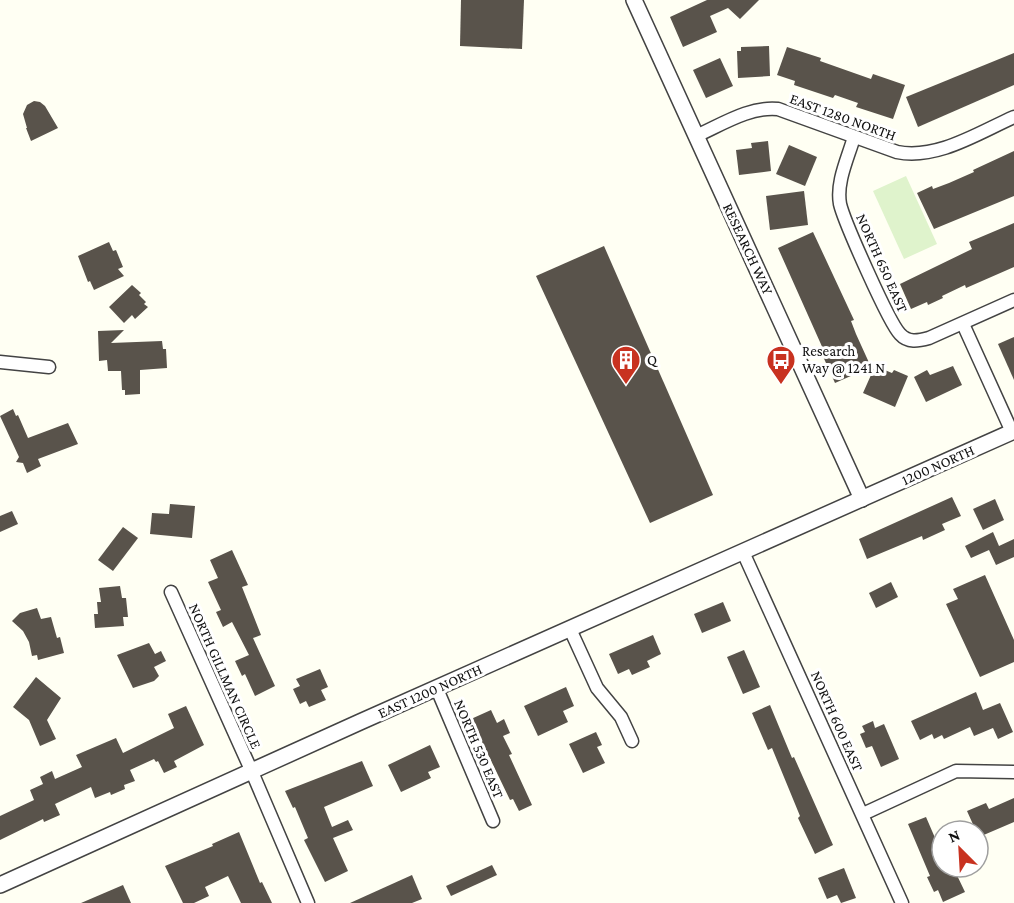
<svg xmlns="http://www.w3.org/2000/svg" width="1014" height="903" font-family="'Crimson Pro',serif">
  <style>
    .pitch { fill: #dff3cc }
    .building { fill: #59534b }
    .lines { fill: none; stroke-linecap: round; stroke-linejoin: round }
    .minor-casing { stroke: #434343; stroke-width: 15 }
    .tertiary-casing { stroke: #434343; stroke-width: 18 }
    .minor { stroke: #fff; stroke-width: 12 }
    .tertiary { stroke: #fff; stroke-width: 15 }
    .labels { text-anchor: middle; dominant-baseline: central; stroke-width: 6; stroke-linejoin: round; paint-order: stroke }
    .street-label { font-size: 15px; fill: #101010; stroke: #fff }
    .poi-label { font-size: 15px; fill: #101010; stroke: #fff; text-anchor: start }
  </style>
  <rect width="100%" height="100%" fill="#fffff3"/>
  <!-- pitch -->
  <polygon class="pitch" points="906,176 937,244 904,259 873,191"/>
  <!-- building -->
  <g class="building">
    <polygon points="461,0 524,0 522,49 460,46"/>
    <polygon points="707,0 759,0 740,19 728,8 710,16 717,32 683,47 670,17"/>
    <polygon points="769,46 770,76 738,78 737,51 741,51 741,47"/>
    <polygon points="787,47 821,58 820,61 871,79 873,74 905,85 893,119 856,107 858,103 835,95 833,98 794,85 795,81 777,75"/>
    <polygon points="1014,53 1014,85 918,127 906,97"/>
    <polygon points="720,58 733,86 706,98 693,70"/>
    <polygon points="34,101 40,102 45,106 58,128 31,141 26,128 27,128 23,114 27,105"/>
    <polygon points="768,141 771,171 739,175 736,150 752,148 751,143"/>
    <polygon points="789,145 817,157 805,186 776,174"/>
    <polygon points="1014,151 1014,196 934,229 917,193 932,186 933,189 949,183 974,172 973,170"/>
    <polygon points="804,191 808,225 770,230 766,196"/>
    <polygon points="1014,223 1014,267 966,288 965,285 942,296 943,298 928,305 927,302 911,309 900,284 972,249 969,242"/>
    <polygon points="813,232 854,320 851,321 856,334 871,367 835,383 821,352 824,351 778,248"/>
    <polygon points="109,242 113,251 116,250 123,267 118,269 124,276 94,290 90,281 88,282 78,256"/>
    <polygon points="604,246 713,495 650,523 536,276"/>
    <polygon points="132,285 141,293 139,295 146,302 144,304 148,307 135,319 132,315 124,323 109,307"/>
    <polygon points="124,330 111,343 162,341 163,349 166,349 167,368 140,370 140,394 125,395 125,390 122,390 121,371 108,371 107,360 99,361 98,331"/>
    <polygon points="1014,337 1014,380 998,344"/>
    <polygon points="875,366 892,373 894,370 908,376 895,407 863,393"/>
    <polygon points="953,366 962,385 926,402 914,377 927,370 930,375"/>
    <polygon points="13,409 16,416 18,415 28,438 68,423 78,444 38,459 41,466 27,473 23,463 16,462 19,457 0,416"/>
    <polygon points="952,497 961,516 942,524 945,530 923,540 922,536 867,559 859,539"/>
    <polygon points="995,499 1004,520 983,530 973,509"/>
    <polygon points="170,504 195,506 192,538 150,534 152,513 169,514"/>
    <polygon points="12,511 18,524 0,532 0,516"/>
    <polygon points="123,527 138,538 113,571 98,560"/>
    <polygon points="993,532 999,546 1014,539 1014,557 996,565 989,550 971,558 965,546"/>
    <polygon points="232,550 248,585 242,587 261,635 253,638 275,686 255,696 245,674 242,676 235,661 249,655 232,622 223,627 216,612 221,610 208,582 218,578 210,560"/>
    <polygon points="985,575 1014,640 1014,662 980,677 946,604 958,599 953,589"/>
    <polygon points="891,582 898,597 876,608 869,593"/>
    <polygon points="120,586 122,598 126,598 128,617 123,617 124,626 95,628 94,614 98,614 97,602 101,602 99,588"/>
    <polygon points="723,602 731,621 702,633 694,614"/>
    <polygon points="37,608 41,619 51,617 57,638 60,637 64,653 38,660 37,655 32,656 29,642 23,631 12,621 20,613"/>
    <polygon points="653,635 661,654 647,661 650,667 632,675 629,669 618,674 609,654"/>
    <polygon points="149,643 155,654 161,651 166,661 154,667 159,676 154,681 133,688 117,655"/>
    <polygon points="744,650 760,687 743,694 727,657"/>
    <polygon points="320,669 328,687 321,690 326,700 309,707 306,701 300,704 293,689 300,686 296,679"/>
    <polygon points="36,677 61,698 47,720 56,739 40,746 29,720 13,707"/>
    <polygon points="566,687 574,706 563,711 568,722 538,736 524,706"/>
    <polygon points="976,692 983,710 1000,703 1013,732 998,739 993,728 974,736 970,727 944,739 942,735 934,739 932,734 920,740 911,721"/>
    <polygon points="770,705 792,758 794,757 833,845 815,854 798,818 800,816 772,748 768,750 752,713"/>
    <polygon points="186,706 204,745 174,761 177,767 164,773 158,761 156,762 154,759 130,770 135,781 124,785 125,789 111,795 110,792 95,798 91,787 55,804 60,815 44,822 43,819 0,840 0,816 34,800 30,790 43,784 40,777 52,771 55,779 82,767 76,755 116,738 123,753 174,728 168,714"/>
    <polygon points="491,710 497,723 504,719 510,733 503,736 512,754 509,755 532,805 519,811 513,799 510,800 471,719"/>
    <polygon points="873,721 875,728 884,724 899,759 881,767 872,746 866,748 860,734 865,732 862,726"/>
    <polygon points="596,732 602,745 597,747 605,763 583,773 569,744"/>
    <polygon points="430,745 440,767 428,772 431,778 401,792 388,765"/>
    <polygon points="362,761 373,786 324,807 332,827 348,820 353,830 333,838 348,871 325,882 304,840 308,838 295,807 293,808 285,791"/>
    <polygon points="1014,798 1014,822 979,837 978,831 976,831 967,811 986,803 989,809"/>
    <polygon points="926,817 942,854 942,867 953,867 965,892 943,902 938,890 934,892 927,877 930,876 908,824"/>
    <polygon points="239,832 260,883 262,882 272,903 241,903 228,876 205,887 209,896 194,903 183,903 165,866 213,846 212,844"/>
    <polygon points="492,865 497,875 451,896 446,886"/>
    <polygon points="844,868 856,898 841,903 837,895 827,899 818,878"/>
    <polygon points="412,875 422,899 412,903 350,903"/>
    <polygon points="123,885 131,903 81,903"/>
  </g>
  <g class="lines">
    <!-- minor casing -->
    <g class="minor-casing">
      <g id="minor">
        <path d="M696,136C721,125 750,106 778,109L897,152C937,160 978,133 1014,117"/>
        <path d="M854,137C848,158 836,182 840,204C844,221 889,323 900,334C908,343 918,341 929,338L1014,300"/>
        <polyline points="963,324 1012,432"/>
        <polyline points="0,362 49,367"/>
        <polyline points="743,552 902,903"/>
        <polyline points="171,592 252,772 308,903"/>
        <polyline points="570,629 597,688 621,717 632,741"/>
        <polyline points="437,689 493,821"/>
        <polyline points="863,814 956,771 1014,772"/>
      </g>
    </g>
    <!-- tertiary casing -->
    <g class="tertiary-casing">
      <g id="tertiary">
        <polyline points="634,0 862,499"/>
        <polyline points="0,885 360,722 1014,431"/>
      </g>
    </g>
    <!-- minor -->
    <use href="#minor" class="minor"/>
    <!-- tertiary -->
    <use href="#tertiary" class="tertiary"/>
  </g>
  <!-- icons -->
  <defs>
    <g id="building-pin" transform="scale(1.5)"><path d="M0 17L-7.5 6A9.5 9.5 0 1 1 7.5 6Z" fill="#c83220" stroke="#fff"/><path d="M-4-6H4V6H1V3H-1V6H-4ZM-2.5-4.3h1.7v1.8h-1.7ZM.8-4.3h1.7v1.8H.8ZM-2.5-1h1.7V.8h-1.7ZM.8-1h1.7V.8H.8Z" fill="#fff"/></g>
    <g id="bus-pin" transform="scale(1.5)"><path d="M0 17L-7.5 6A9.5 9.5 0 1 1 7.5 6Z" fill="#c83220" stroke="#fff"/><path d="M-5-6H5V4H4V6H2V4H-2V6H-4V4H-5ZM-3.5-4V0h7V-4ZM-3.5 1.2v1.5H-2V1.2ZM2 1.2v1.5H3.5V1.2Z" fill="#fff"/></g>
  </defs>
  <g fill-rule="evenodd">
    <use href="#building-pin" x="626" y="360"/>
    <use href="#bus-pin" x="781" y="360"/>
  </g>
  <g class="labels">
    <!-- street labels -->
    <g class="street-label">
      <text transform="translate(843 117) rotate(20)">EAST 1280 NORTH</text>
      <text transform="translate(748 249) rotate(65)">RESEARCH WAY</text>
      <text transform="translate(882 263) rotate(66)">NORTH 650 EAST</text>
      <text transform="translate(938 465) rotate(-24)">1200 NORTH</text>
      <text transform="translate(225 676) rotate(66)">NORTH GILLMAN CIRCLE</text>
      <text transform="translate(430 691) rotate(-24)">EAST 1200 NORTH</text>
      <text transform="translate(837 721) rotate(66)">NORTH 600 EAST</text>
      <text transform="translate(479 749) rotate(67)">NORTH 530 EAST</text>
    </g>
    <!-- poi labels -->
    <g class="poi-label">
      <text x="802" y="351">Research<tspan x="802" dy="17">Way @ 1241 N</tspan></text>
      <text x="647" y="360">Q</text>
    </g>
  </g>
  <!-- north arrow -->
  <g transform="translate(960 849) rotate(336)"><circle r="28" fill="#ffffff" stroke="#9f9f9f" stroke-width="1.5"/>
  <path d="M0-4.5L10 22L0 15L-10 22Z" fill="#c83220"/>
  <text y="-9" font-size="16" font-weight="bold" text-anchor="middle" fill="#101010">N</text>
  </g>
</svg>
